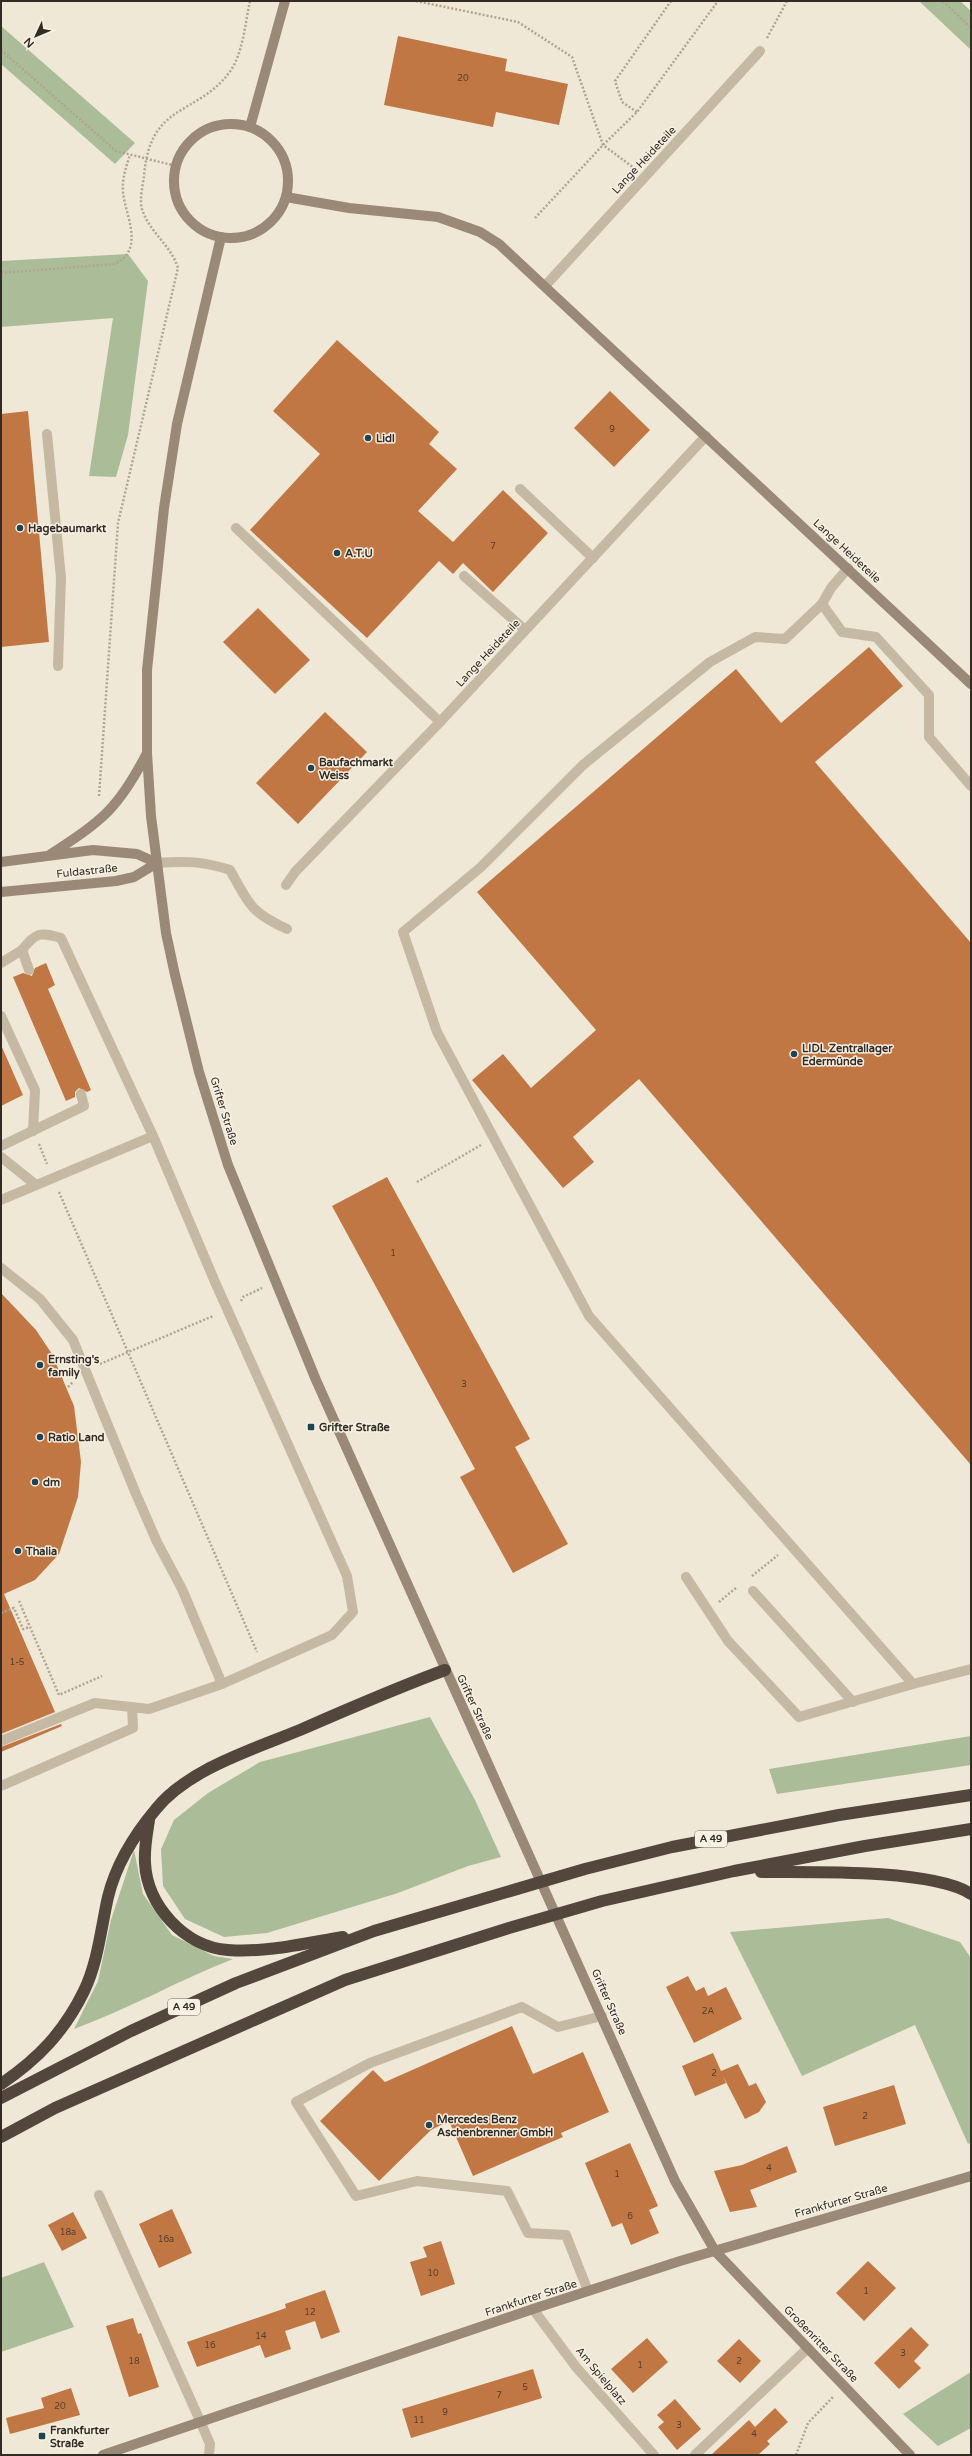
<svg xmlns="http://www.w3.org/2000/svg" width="972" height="2456" font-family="'Varela Round',sans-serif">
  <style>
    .green { fill: #abbd98 }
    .building { fill: #c07744 }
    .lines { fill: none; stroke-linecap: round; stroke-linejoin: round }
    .path { stroke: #b2a48f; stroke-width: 2.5; stroke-dasharray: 2 2; stroke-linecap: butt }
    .lane { stroke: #c6b9a4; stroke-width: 10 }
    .street { stroke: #c6b9a4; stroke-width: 10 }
    .secondary { stroke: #9a8976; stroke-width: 10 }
    .highway { stroke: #53473d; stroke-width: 12 }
    .poi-dot { fill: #1d4551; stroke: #f8f1e3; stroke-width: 1.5 }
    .labels { text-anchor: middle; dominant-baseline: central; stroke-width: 3; stroke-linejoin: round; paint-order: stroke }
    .number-label { font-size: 9px; fill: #563f2d }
    .shield { fill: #f8f1e3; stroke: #6d675e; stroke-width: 1 }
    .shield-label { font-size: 10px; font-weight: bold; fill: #322c25 }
    .street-label { font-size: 11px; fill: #322c25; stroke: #f8f1e3 }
    .poi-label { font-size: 11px; font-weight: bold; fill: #322c25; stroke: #f8f1e3; text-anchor: start }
  </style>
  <rect width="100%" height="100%" fill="#efe8d7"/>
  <!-- green -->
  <g class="green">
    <polygon points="919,1 960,1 971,11 971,50"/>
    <polygon points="1,26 135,143 115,164 1,64"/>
    <polygon points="128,254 148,281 128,435 116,477 89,476 113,318 1,327 1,261"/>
    <polygon points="430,1717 475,1800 501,1857 468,1866 398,1893 267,1933 224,1937 185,1919 163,1886 161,1849 174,1820 208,1793 260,1762"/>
    <polygon points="971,1736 971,1765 777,1794 769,1769"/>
    <path d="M134,1850L143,1894L172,1935L214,1956L233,1959C179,1980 129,2009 74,2029L98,1981L111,1920Z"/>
    <polygon points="888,1918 960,1942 971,1958 971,2142 968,2144 915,2025 802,2076 730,1932"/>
    <polygon points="44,2262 74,2327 1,2352 1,2278"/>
    <polygon points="971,2372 971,2428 938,2446 903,2414"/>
  </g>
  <!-- building -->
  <g class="building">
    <polygon points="398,36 507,59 505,71 568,84 559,125 496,112 493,127 384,105"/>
    <polygon points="337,340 439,432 429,444 457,469 418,511 453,542 503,490 548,533 493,592 463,563 453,574 439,561 367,638 250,530 320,454 273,411"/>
    <polygon points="610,391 650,430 614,467 574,428"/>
    <polygon points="28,411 49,642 1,647 1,414"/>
    <polygon points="258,608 310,660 275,694 223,642"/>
    <polygon points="869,647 903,686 815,762 971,943 971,1465 639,1079 573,1137 594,1162 563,1188 472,1080 503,1054 531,1088 596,1030 477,892 736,669 781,723"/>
    <polygon points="325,712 367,752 298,824 256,783"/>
    <polygon points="46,963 55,985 48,989 91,1090 87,1092 79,1088 75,1092 75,1097 66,1101 13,977 23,973 32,976 35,968"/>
    <polygon points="1,1045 23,1095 1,1106"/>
    <polygon points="387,1177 530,1439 515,1447 568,1544 513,1573 460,1477 475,1469 332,1206"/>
    <polygon points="1,1293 36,1330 52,1354 74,1406 81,1462 78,1497 59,1554 35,1580 4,1594 55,1712 1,1734"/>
    <polygon points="61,1724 62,1726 1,1752 1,1747"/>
    <polygon points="688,1976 696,1991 704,1987 708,1996 726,1987 742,2019 694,2043 666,1987"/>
    <polygon points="512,2026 533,2074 583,2052 609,2112 561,2133 563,2137 473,2176 449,2121 431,2130 379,2181 320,2121 373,2070 385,2082"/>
    <polygon points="713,2053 721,2071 738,2064 749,2086 756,2083 766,2102 759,2112 745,2119 723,2076 726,2083 695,2096 682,2066"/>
    <polygon points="894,2085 906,2124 835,2146 823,2107"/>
    <polygon points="630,2143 658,2206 649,2210 659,2233 631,2245 622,2223 612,2227 585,2163"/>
    <polygon points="787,2146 797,2172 750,2190 757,2207 730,2212 714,2171 742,2165"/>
    <polygon points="172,2209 192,2253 159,2268 139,2224"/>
    <polygon points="73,2212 87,2238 62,2251 48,2225"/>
    <polygon points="441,2241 455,2284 421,2296 410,2262 427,2257 423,2247"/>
    <polygon points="868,2261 896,2288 864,2321 836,2293"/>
    <polygon points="325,2290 340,2332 321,2339 315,2321 285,2331 291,2349 265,2358 260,2345 197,2367 187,2342 286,2308 285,2304"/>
    <polygon points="133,2318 138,2334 141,2333 159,2387 129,2397 106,2326"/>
    <polygon points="911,2327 929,2345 914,2361 921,2368 899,2389 874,2363"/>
    <polygon points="647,2338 668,2362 633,2393 611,2369"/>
    <polygon points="739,2339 761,2361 740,2383 717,2361"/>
    <polygon points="533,2369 542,2398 411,2438 402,2409"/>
    <polygon points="71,2388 80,2415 10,2434 6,2418 44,2408 41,2398"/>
    <polygon points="675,2399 701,2429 677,2450 658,2427 664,2422 657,2415"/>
    <polygon points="775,2408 788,2422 767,2441 770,2444 758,2455 711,2455 749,2420 755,2427"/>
  </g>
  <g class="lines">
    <!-- path -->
    <g class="path">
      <polyline points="416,1 518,22 572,57 603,145 634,168"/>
      <polyline points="943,1 971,28"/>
      <polyline points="767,38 787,1"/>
      <polyline points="1,50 116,151 176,166"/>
      <polyline points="637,112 622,102 615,81 671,1"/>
      <polyline points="535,218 603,145 637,112 718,1"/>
      <path d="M1,273L114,264C146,250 125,215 123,192C122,178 126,167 130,155"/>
      <path d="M99,796L118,523L178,268C171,245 149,232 142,209C139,200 143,185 144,176C150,102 195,117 229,73C243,54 245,24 250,1"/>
      <polyline points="39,1144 47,1164"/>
      <polyline points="417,1182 481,1145"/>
      <polyline points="59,1192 257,1652"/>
      <polyline points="241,1301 243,1297 262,1288"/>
      <polyline points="100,1364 213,1316"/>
      <polyline points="68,1387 73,1382"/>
      <polyline points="752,1576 778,1555"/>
      <polyline points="19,1601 59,1695 102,1676"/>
      <polyline points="719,1602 737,1587"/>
      <polyline points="1,1613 14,1608 23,1629 30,1627"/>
      <polyline points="796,2455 808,2423 833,2397"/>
    </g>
    <!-- lane -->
    <g class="lane">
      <polyline points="47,434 61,578 58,666"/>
      <polyline points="520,489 593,558"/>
      <polyline points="236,528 440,722"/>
      <polyline points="848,568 831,588 822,604 842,632 876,637 929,695 929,737 971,786"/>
      <polyline points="464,576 525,630"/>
      <polyline points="822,604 785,639 755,637 710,662 583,765 481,867 403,932 437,1032 589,1316 913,1684 971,1669"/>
      <polyline points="1,963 22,950"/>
      <polyline points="1,1016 35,1090 33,1131"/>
      <polyline points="1,1146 84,1106 81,1094"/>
      <polyline points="1,1157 36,1185"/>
      <polyline points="1,1200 153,1136"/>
      <polyline points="1,1268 40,1299 73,1340 136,1494 157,1542 182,1589 222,1684"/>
      <polyline points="686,1577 728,1641 799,1717 913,1684"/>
      <polyline points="753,1591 853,1702"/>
      <path d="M1,1741L95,1703L149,1709L222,1684L332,1635L353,1612L347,1576L215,1282L153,1136L61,938C40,932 36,932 22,950L29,970"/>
      <polyline points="1,1786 133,1728 132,1707"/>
      <polyline points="588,2291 566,2235 528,2233 507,2191 417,2181 356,2196 296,2102 370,2063 522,2007 558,2027 602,2016"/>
      <polyline points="533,2309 576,2367 654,2455"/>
      <polyline points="695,2455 808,2348"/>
    </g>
    <!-- street -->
    <g class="street">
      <polyline points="545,286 760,51"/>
      <path d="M157,863C186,861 203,861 230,870C249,904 250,912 287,929"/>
      <polyline points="286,885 295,872 440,722 706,436"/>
      <polyline points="99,2195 201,2423 210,2444 209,2455"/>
    </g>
    <!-- secondary -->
    <g class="secondary">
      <circle cx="231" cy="181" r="57"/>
      <polyline points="250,127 285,1"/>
      <polyline points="286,197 349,208 438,217 480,232 499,244 971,684"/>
      <polyline points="221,237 177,424 164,508 147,670 147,753 151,816 166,933 175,975 199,1072 228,1165 316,1380 675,2181 715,2251 910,2455"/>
      <path d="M51,854C103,820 118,809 147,753"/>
      <polyline points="1,862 93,850 137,854 157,863"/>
      <polyline points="1,892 116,881 134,877 157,863"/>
      <polyline points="103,2455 533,2309 680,2261 971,2176"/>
    </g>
    <!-- highway -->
    <g class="highway">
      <path d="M149,1820C147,1834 144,1848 145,1863C147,1906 185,1947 228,1950C266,1953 306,1943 343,1937"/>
      <path d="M761,1872C810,1872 933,1869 971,1894"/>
      <path d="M1,2084C38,2059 64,2032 84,1991C98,1962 101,1928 108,1897C116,1864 135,1834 156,1809C188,1769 254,1749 300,1730C348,1709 396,1688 445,1670"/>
      <polyline points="1,2098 131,2031 236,1983 374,1931 585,1869 672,1847 839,1815 971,1795"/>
      <polyline points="1,2137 55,2108 345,1980 509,1928 602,1901 734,1871 865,1846 971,1829"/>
    </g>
  </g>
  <!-- markers -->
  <g class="poi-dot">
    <circle cx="368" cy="438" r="4"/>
    <circle cx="20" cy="528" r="4"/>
    <circle cx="337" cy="553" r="4"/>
    <circle cx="311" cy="768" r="4"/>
    <circle cx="794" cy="1054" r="4"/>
    <circle cx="40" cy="1365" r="4"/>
    <rect x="307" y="1423" width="8" height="8" rx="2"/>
    <circle cx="40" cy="1437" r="4"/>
    <circle cx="35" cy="1482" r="4"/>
    <circle cx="18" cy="1551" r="4"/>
    <circle cx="429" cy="2125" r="4"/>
    <rect x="38" y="2432" width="8" height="8" rx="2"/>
  </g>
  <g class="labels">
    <!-- number labels -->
    <g class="number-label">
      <text x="463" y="78">20</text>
      <text x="612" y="429">9</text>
      <text x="493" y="546">7</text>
      <text x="393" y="1253">1</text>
      <text x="464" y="1384">3</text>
      <text x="17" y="1662">1-5</text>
      <text x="708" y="2011">2A</text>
      <text x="714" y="2073">2</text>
      <text x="865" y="2116">2</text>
      <text x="769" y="2168">4</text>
      <text x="617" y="2174">1</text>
      <text x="630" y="2216">6</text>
      <text x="68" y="2232">18a</text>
      <text x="166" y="2239">16a</text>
      <text x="433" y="2273">10</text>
      <text x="866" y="2291">1</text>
      <text x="310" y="2312">12</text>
      <text x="261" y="2336">14</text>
      <text x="210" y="2345">16</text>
      <text x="903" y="2353">3</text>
      <text x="134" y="2361">18</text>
      <text x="739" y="2361">2</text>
      <text x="640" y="2365">1</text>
      <text x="525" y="2387">5</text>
      <text x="499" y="2395">7</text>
      <text x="60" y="2406">20</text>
      <text x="445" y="2412">9</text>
      <text x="419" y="2420">11</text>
      <text x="679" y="2425">3</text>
      <text x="754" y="2434">4</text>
    </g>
    <!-- shield labels -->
    <g class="shield">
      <rect x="695" y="1831" width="32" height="16" rx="3"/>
      <rect x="168" y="1999" width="32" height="16" rx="3"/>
    </g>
    <g class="shield-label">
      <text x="711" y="1839">A 49</text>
      <text x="184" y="2007">A 49</text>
    </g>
    <!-- street labels -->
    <g class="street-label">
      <text transform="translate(644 160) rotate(-47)">Lange Heideteile</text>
      <text transform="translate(847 551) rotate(43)">Lange Heideteile</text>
      <text transform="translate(488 653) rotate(-47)">Lange Heideteile</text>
      <text transform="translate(87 871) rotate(-6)">Fuldastraße</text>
      <text transform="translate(224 1111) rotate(73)">Grifter Straße</text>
      <text transform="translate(475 1707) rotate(65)">Grifter Straße</text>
      <text transform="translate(609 2002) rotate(66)">Grifter Straße</text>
      <text transform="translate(841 2201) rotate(-16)">Frankfurter Straße</text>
      <text transform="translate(531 2298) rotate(-18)">Frankfurter Straße</text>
      <text transform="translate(821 2344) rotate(46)">Großenritter Straße</text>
      <text transform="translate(601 2376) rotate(50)">Am Spielplatz</text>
    </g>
    <!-- poi labels -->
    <g class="poi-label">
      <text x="376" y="438">Lidl</text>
      <text x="28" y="528">Hagebaumarkt</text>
      <text x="345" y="553">A.T.U</text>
      <text x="319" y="762">Baufachmarkt<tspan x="319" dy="13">Weiss</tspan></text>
      <text x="802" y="1048">LIDL Zentrallager<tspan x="802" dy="13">Edermünde</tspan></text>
      <text x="48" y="1359">Ernsting's<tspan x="48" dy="13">family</tspan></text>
      <text x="319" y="1427">Grifter Straße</text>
      <text x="48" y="1437">Ratio Land</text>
      <text x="43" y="1482">dm</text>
      <text x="26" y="1551">Thalia</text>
      <text x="437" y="2119">Mercedes Benz<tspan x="437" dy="13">Aschenbrenner GmbH</tspan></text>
      <text x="50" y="2430">Frankfurter<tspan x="50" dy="13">Straße</tspan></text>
    </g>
  </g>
  <!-- border -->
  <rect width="972" height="2456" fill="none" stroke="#322c25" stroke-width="4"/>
  <!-- north arrow -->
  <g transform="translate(36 36) rotate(226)" stroke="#f8f1e3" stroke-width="3" paint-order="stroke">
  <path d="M0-3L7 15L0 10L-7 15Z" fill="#322c25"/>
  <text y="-6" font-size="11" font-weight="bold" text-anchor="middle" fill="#322c25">N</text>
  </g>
</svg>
